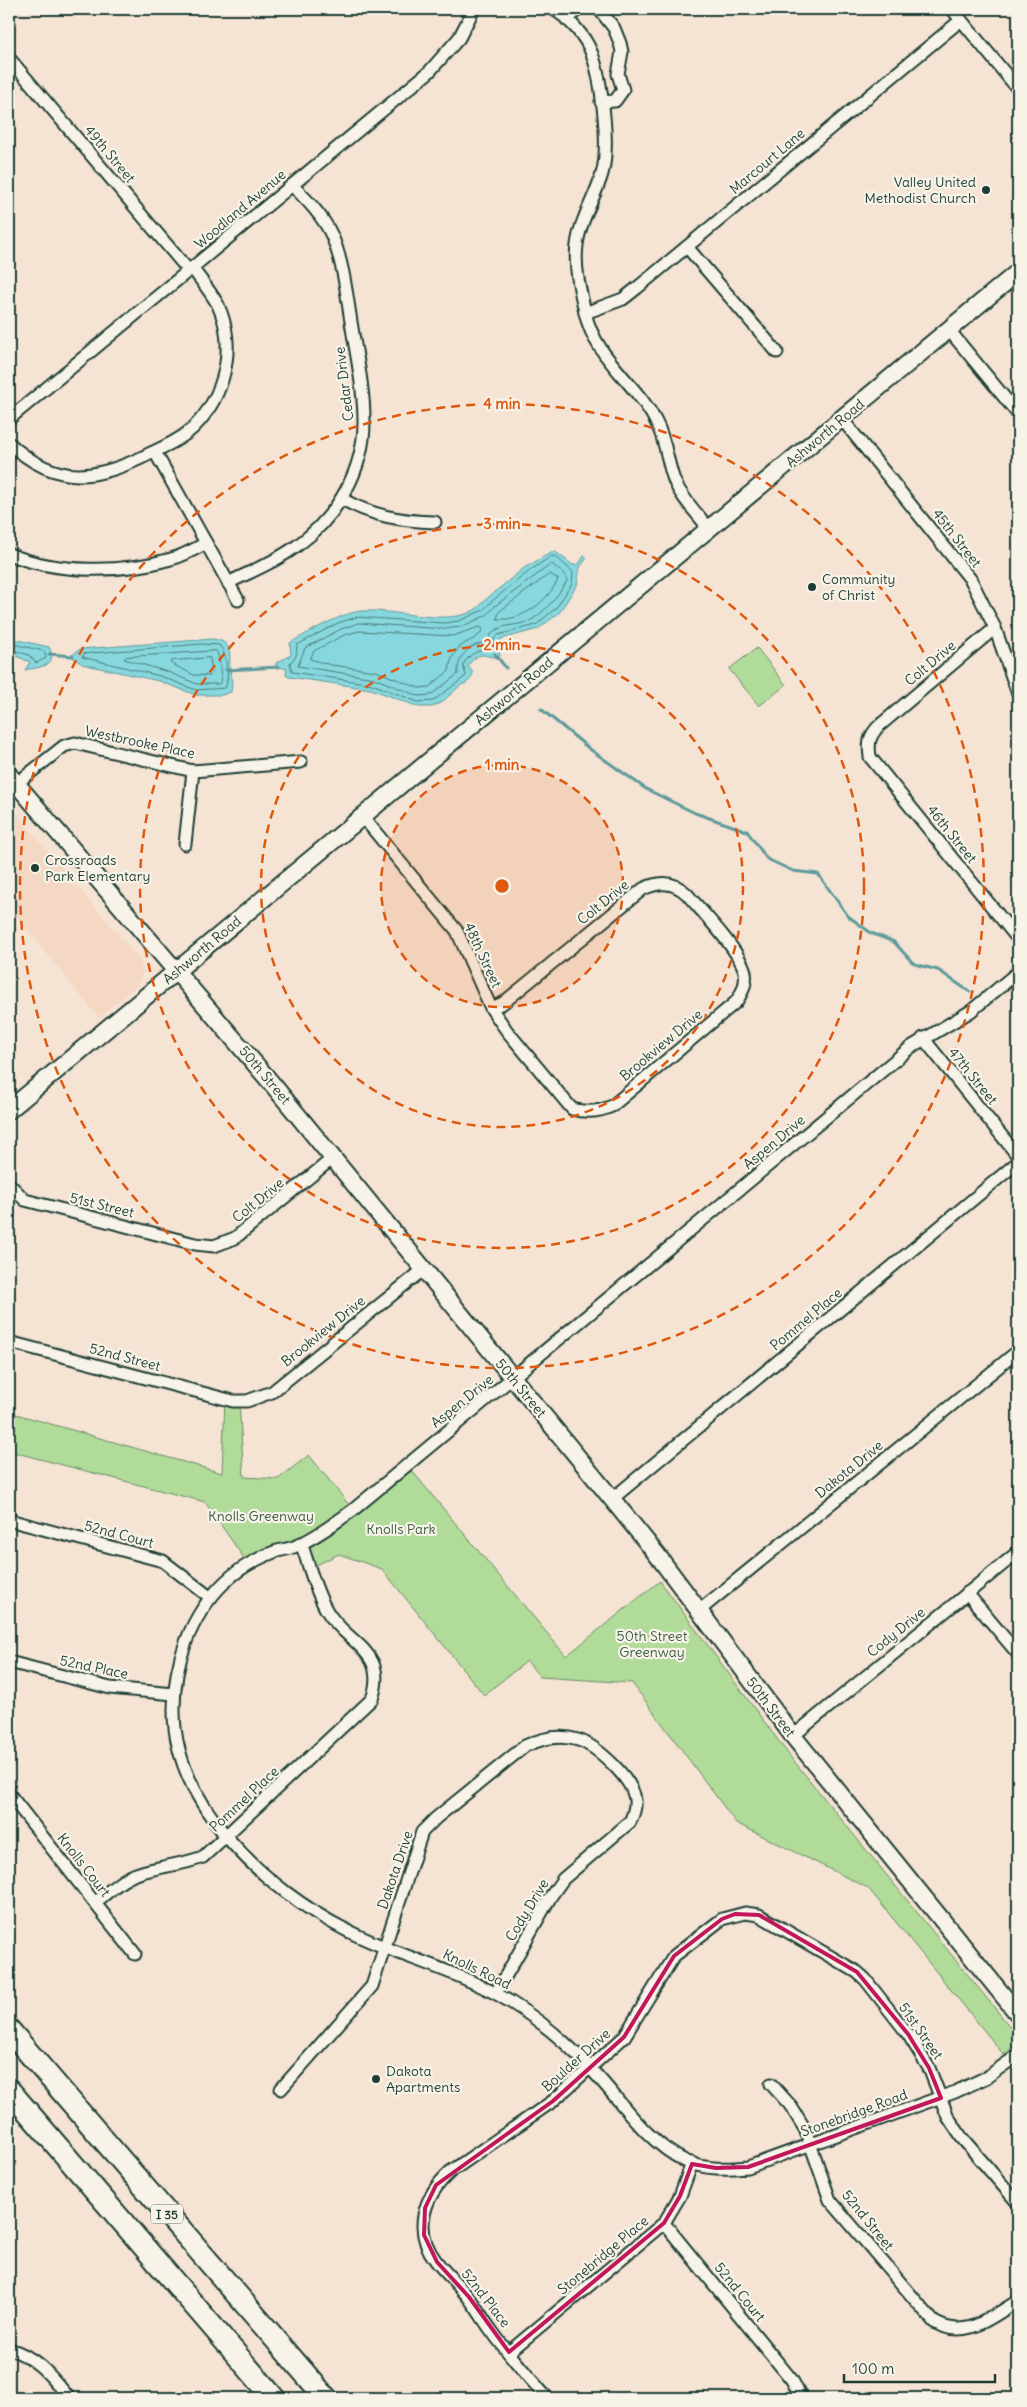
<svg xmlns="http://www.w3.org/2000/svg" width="1027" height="2407" font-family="Delius,sans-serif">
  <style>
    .built { fill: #f4d8c4 }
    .green { fill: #b0db99; stroke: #688c66 }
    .water { fill: #87d8de; stroke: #5d9a9a }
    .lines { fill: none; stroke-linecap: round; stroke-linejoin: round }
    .shore { stroke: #497b78; stroke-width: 1 }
    .stream { stroke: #5d9a9a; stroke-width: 3 }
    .street-casing { stroke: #1f3d34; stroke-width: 15 }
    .secondary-casing { stroke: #1f3d34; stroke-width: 20 }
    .highway-casing { stroke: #1f3d34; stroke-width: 25 }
    .street { stroke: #f7f3e8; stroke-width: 11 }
    .secondary { stroke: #f7f3e8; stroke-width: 16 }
    .highway { stroke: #f7f3e8; stroke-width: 21 }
    .marked { fill: none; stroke: #c2185b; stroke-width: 4; stroke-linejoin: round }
    .ring { fill: none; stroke: #de580e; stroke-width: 2.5; stroke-dasharray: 9 6 }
    .poi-dot { fill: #1f3d34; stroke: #f7f3e8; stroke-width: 2 }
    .labels { text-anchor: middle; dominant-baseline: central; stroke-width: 4.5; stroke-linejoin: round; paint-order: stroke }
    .shield { fill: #f7f3e8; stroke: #60746a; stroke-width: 1 }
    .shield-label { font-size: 12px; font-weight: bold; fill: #1f3d34 }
    .street-label { font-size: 14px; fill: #1f3d34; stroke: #f7f3e8 }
    .poi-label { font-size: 14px; fill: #1f3d34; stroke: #f7f3e8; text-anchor: start }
    .park-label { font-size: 14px; fill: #3c5d48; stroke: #f7f3e8 }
    .centre { fill: #de580e; stroke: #f7f3e8; stroke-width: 2.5 }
    .ring-label { font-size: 15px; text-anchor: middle; font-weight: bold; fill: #de580e; stroke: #f7f3e8; stroke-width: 4.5; stroke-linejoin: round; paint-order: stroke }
  </style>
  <rect width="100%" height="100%" fill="#f5e3d3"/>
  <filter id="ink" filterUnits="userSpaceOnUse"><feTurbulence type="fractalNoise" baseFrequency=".02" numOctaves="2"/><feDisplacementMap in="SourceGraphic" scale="10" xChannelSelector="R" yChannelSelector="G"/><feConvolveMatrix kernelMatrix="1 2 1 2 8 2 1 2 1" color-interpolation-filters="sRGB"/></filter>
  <g filter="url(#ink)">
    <!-- built -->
    <polygon class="built" points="9,802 25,825 139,959 143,971 137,985 99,1018 12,911 9,913"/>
    <!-- green -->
    <g class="green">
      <polygon points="757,648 786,685 759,706 729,669"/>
      <polygon points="225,1399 239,1402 244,1477 278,1479 309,1455 353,1510 407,1465 566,1656 660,1581 789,1755 1015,2033 1016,2043 1004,2055 868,1888 736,1823 632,1683 540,1677 527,1661 484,1695 382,1569 339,1554 310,1568 301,1543 248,1564 205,1502 9,1451 9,1412 222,1473"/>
    </g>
    <!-- water -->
    <g class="water">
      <path d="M554,551L573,565L579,564L584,556L587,558L580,567L577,585L559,613L538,629L501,639L498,647L500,656L497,657C485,658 480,648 468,666L473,673C472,679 467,684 461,685L442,702L432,707H419L371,689L289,677L286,675L287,669L276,666V663L291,655L290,643C307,633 337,616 355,612C389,605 462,634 484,601L524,568Z"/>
      <path d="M9,638L49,647C59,667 39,667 25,670L30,662L9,653Z"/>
      <path d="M213,639C234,642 229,654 230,669C231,678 233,682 231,692L222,695H196L159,681L82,664L71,656L80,649Z"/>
    </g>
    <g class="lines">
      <!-- shore -->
      <g class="shore">
        <path d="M552,556L556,557L573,572L572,584L556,608L536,625L498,635L494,639L492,650C480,649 469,653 463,665L466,676L433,701L418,702L372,684L292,672L290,663L296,656L297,645L338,623L357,617L444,623L459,621L483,610L492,601L528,572Z"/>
        <path d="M552,564L565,575L567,581C558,595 548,609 533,619C517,629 495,620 487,642C468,645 457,656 458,674L431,695L418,696L374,678L298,666L305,648L341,629L358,623L444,629L461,627L487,615L495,606Z"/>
        <path d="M550,574L558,579C549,601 521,622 497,619L499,612Z"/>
        <path d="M480,627L483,629C477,645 453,637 449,671L429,687L419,688L376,671L331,665L310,659L314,651L344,635L359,631L452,636Z"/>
        <polyline points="9,643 44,651 46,658 36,663 29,655 9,649"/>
        <path d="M202,644L219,645C227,652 230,680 225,688L196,690L160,676L82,657L84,654Z"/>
        <path d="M216,651C222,659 218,670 222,679L219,684H197L168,672L124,659L126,657Z"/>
        <polygon points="210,658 212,674 210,676 194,675 170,663 172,661"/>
      </g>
      <!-- stream -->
      <g class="stream">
        <polyline points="49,654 73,656"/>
        <polyline points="495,654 506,668"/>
        <polyline points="226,670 279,667"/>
        <polyline points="541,709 591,750 646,789 695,813 747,831 767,859 793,871 818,874 848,916 871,933 894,942 912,962 918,965 938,970 970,992"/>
      </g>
      <!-- street casing -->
      <g class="street-casing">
        <g id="street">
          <path d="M553,9C569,18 586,37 592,54C602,80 610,147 602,174C595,198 580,220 577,245C574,267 580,290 585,312C595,359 636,382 656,422C666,441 667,461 674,480C681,498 698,514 709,529"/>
          <polyline points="599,9 614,28 620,43 622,52 618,74 623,90 615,101 601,102"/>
          <polyline points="952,9 1018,89"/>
          <polyline points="567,20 578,9"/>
          <polyline points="9,58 189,271"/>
          <polyline points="687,247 777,352"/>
          <polyline points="585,313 623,299 637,288 961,20"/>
          <polyline points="949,330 1018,414"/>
          <polyline points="9,419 429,72 459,38 474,9"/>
          <polyline points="842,419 971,580 995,628 1018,694"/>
          <path d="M9,443C57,487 97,481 151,453C166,446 181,439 193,428C225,396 237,347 218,305C211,292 201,280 192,268"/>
          <polyline points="155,452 238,600"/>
          <path d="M342,499C372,516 401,521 435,522"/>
          <path d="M9,554C57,574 122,573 171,559C183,556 195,549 206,543"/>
          <path d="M228,583C252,571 277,561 298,545C338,516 365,468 364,419C364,389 357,358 352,328C347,298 344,264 332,236C323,216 307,200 292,185"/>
          <path d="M995,628L879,726C869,736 868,743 870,757L1018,939"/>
          <polyline points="16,784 64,746 75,743 193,771 301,762"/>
          <path d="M363,817L457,931L491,1008L507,1031L572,1109C586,1113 599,1112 612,1106L736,1002C742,993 747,984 745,972C740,951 702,912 687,894C674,881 659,881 643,889L503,1003L491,1008"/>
          <polyline points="185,844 193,771"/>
          <path d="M1018,972L971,1011L911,1047L353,1510C335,1523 315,1538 294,1547C288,1549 280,1550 274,1552C256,1559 238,1569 224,1583C190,1616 174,1663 174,1709C173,1805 267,1890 346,1930C401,1958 459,1970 512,2003C541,2021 567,2043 590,2068C620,2099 646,2142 685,2161C705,2170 727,2169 748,2167L955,2092L987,2077L1018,2055"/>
          <polyline points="923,1038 1018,1156"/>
          <polyline points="9,1184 25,1200 195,1244 214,1246 235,1238 333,1158"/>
          <polyline points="9,1342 233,1401 247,1401 272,1392 424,1269"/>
          <polyline points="612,1499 1018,1162"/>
          <polyline points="9,1520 163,1561 211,1598"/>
          <polyline points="967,1593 1018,1654"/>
          <polyline points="700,1610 1018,1351"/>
          <polyline points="9,1662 110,1688 174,1694"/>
          <polyline points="793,1736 1018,1552"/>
          <polyline points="9,1794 135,1954"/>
          <path d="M95,1903C108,1892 122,1878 139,1873C161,1866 182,1865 203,1857L372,1699C389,1650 347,1645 327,1611C315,1591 309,1565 301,1543"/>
          <path d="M771,2084L790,2105L805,2129L830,2200L934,2322C967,2341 990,2317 1018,2301"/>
          <path d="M281,2089L372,1986L422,1832L436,1818L525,1746C542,1738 560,1734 578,1740C597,1746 633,1779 635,1800C636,1808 633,1815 630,1822L563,1879L551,1896L496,1993"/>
          <polyline points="664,2223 792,2380 801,2398"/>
          <path d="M9,2349C37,2357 51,2376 69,2398"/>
          <polyline points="509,2352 664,2223 680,2196 692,2163"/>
          <path d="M547,2398C528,2376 508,2354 491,2330C483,2319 477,2308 469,2298C459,2285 446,2274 436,2261C412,2230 424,2196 450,2172L553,2101L624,2037L674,1956L722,1919L745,1913L759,1915L857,1972L865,1979L908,2034L929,2068L948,2117L962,2138L1018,2203"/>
        </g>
      </g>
      <!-- secondary casing -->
      <g class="secondary-casing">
        <g id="secondary">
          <polyline points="9,775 273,1085 612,1499 658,1556 793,1736 1018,2014"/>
          <polyline points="9,1110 1018,272"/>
        </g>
      </g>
      <!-- highway casing -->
      <g class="highway-casing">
        <g id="highway">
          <polyline points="9,2030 326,2398"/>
          <polyline points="9,2090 274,2398"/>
        </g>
      </g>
      <!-- street -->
      <use href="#street" class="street"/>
      <!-- secondary -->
      <use href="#secondary" class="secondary"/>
      <!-- highway -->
      <use href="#highway" class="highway"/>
    </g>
  </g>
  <!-- marked area -->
  <path class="marked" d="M735,1914L759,1915L857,1972L908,2034L929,2068L941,2098L748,2167L716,2168L692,2164L680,2196L664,2223L509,2352L469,2297L437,2262L424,2235L425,2208L436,2185L553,2101L624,2037L674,1956L722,1919Z"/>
  <!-- distance rings -->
  <circle cx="502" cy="886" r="121" fill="#de580e" fill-opacity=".12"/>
  <g class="ring">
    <circle cx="502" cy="886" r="121"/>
    <circle cx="502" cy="886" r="241"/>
    <circle cx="502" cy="886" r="362"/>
    <circle cx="502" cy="886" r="482"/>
  </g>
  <!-- markers -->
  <g class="poi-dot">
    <circle cx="986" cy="190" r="5"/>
    <circle cx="812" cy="587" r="5"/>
    <circle cx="35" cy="868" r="5"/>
    <circle cx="376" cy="2079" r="5"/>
  </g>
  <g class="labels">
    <!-- shield labels -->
    <rect class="shield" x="151" y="2204.5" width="32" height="19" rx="4"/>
    <g class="shield-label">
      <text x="167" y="2214">I 35</text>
    </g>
    <!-- street labels -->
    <g class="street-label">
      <text transform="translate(110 154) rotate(50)">49th Street</text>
      <text transform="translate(767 161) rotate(-40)">Marcourt Lane</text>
      <text transform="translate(240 209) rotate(-40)">Woodland Avenue</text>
      <text transform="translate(344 384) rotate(-97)">Cedar Drive</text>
      <text transform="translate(825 433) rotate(-40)">Ashworth Road</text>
      <text transform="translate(957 538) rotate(52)">45th Street</text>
      <text transform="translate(930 663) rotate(-40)">Colt Drive</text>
      <text transform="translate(514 691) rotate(-40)">Ashworth Road</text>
      <text transform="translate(140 742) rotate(12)">Westbrooke Place</text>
      <text transform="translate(952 834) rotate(51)">46th Street</text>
      <text transform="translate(603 902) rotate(-39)">Colt Drive</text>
      <text transform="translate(202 950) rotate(-40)">Ashworth Road</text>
      <text transform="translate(483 955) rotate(65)">48th Street</text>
      <text transform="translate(661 1045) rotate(-40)">Brookview Drive</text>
      <text transform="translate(265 1075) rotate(50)">50th Street</text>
      <text transform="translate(973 1076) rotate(51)">47th Street</text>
      <text transform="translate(774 1142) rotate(-40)">Aspen Drive</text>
      <text transform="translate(258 1200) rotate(-39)">Colt Drive</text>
      <text transform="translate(102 1205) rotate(14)">51st Street</text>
      <text transform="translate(806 1319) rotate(-40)">Pommel Place</text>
      <text transform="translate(323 1331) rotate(-39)">Brookview Drive</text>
      <text transform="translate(125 1357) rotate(15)">52nd Street</text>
      <text transform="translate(521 1388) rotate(51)">50th Street</text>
      <text transform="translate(462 1401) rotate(-39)">Aspen Drive</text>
      <text transform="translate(849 1469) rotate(-39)">Dakota Drive</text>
      <text transform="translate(119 1534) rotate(15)">52nd Court</text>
      <text transform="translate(896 1632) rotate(-39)">Cody Drive</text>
      <text transform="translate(94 1667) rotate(12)">52nd Place</text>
      <text transform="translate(771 1707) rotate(53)">50th Street</text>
      <text transform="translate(244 1799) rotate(-43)">Pommel Place</text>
      <text transform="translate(84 1865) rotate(52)">Knolls Court</text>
      <text transform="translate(395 1870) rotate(-71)">Dakota Drive</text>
      <text transform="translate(527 1910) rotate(-59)">Cody Drive</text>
      <text transform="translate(477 1969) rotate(26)">Knolls Road</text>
      <text transform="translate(921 2031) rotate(55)">51st Street</text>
      <text transform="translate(576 2060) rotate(-42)">Boulder Drive</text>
      <text transform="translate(854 2113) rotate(-20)">Stonebridge Road</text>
      <text transform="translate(868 2220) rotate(51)">52nd Street</text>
      <text transform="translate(603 2255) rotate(-40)">Stonebridge Place</text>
      <text transform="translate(740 2292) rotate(51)">52nd Court</text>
      <text transform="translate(486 2298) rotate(52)">52nd Place</text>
    </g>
    <!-- poi labels -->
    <g class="poi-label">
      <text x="976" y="182" text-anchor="end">Valley United<tspan x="976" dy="16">Methodist Church</tspan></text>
      <text x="822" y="579">Community<tspan x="822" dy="16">of Christ</tspan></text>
      <text x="45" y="860">Crossroads<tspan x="45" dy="16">Park Elementary</tspan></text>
      <text x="386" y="2071">Dakota<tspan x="386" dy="16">Apartments</tspan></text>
    </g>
    <!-- park labels -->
    <g class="park-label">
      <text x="261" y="1516">Knolls Greenway</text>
      <text x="401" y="1529">Knolls Park</text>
      <text x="652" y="1636">50th Street<tspan x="652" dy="16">Greenway</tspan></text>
    </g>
  </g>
  <circle cx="502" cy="886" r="8" class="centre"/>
  <g class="ring-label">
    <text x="502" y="409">4 min</text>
    <text x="502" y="529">3 min</text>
    <text x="502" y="650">2 min</text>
    <text x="502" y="770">1 min</text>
  </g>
  <!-- margin -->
  <rect width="1027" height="2407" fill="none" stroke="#f7f3e8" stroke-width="30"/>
  <rect x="15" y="15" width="997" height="2377" fill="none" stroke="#1f3d34" stroke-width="2" filter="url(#ink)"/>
  <!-- scale -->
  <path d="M844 2374v8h151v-8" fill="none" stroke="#1f3d34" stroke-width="2.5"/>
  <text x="852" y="2374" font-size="15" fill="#1f3d34" stroke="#f7f3e8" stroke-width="4" paint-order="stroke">100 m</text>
</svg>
